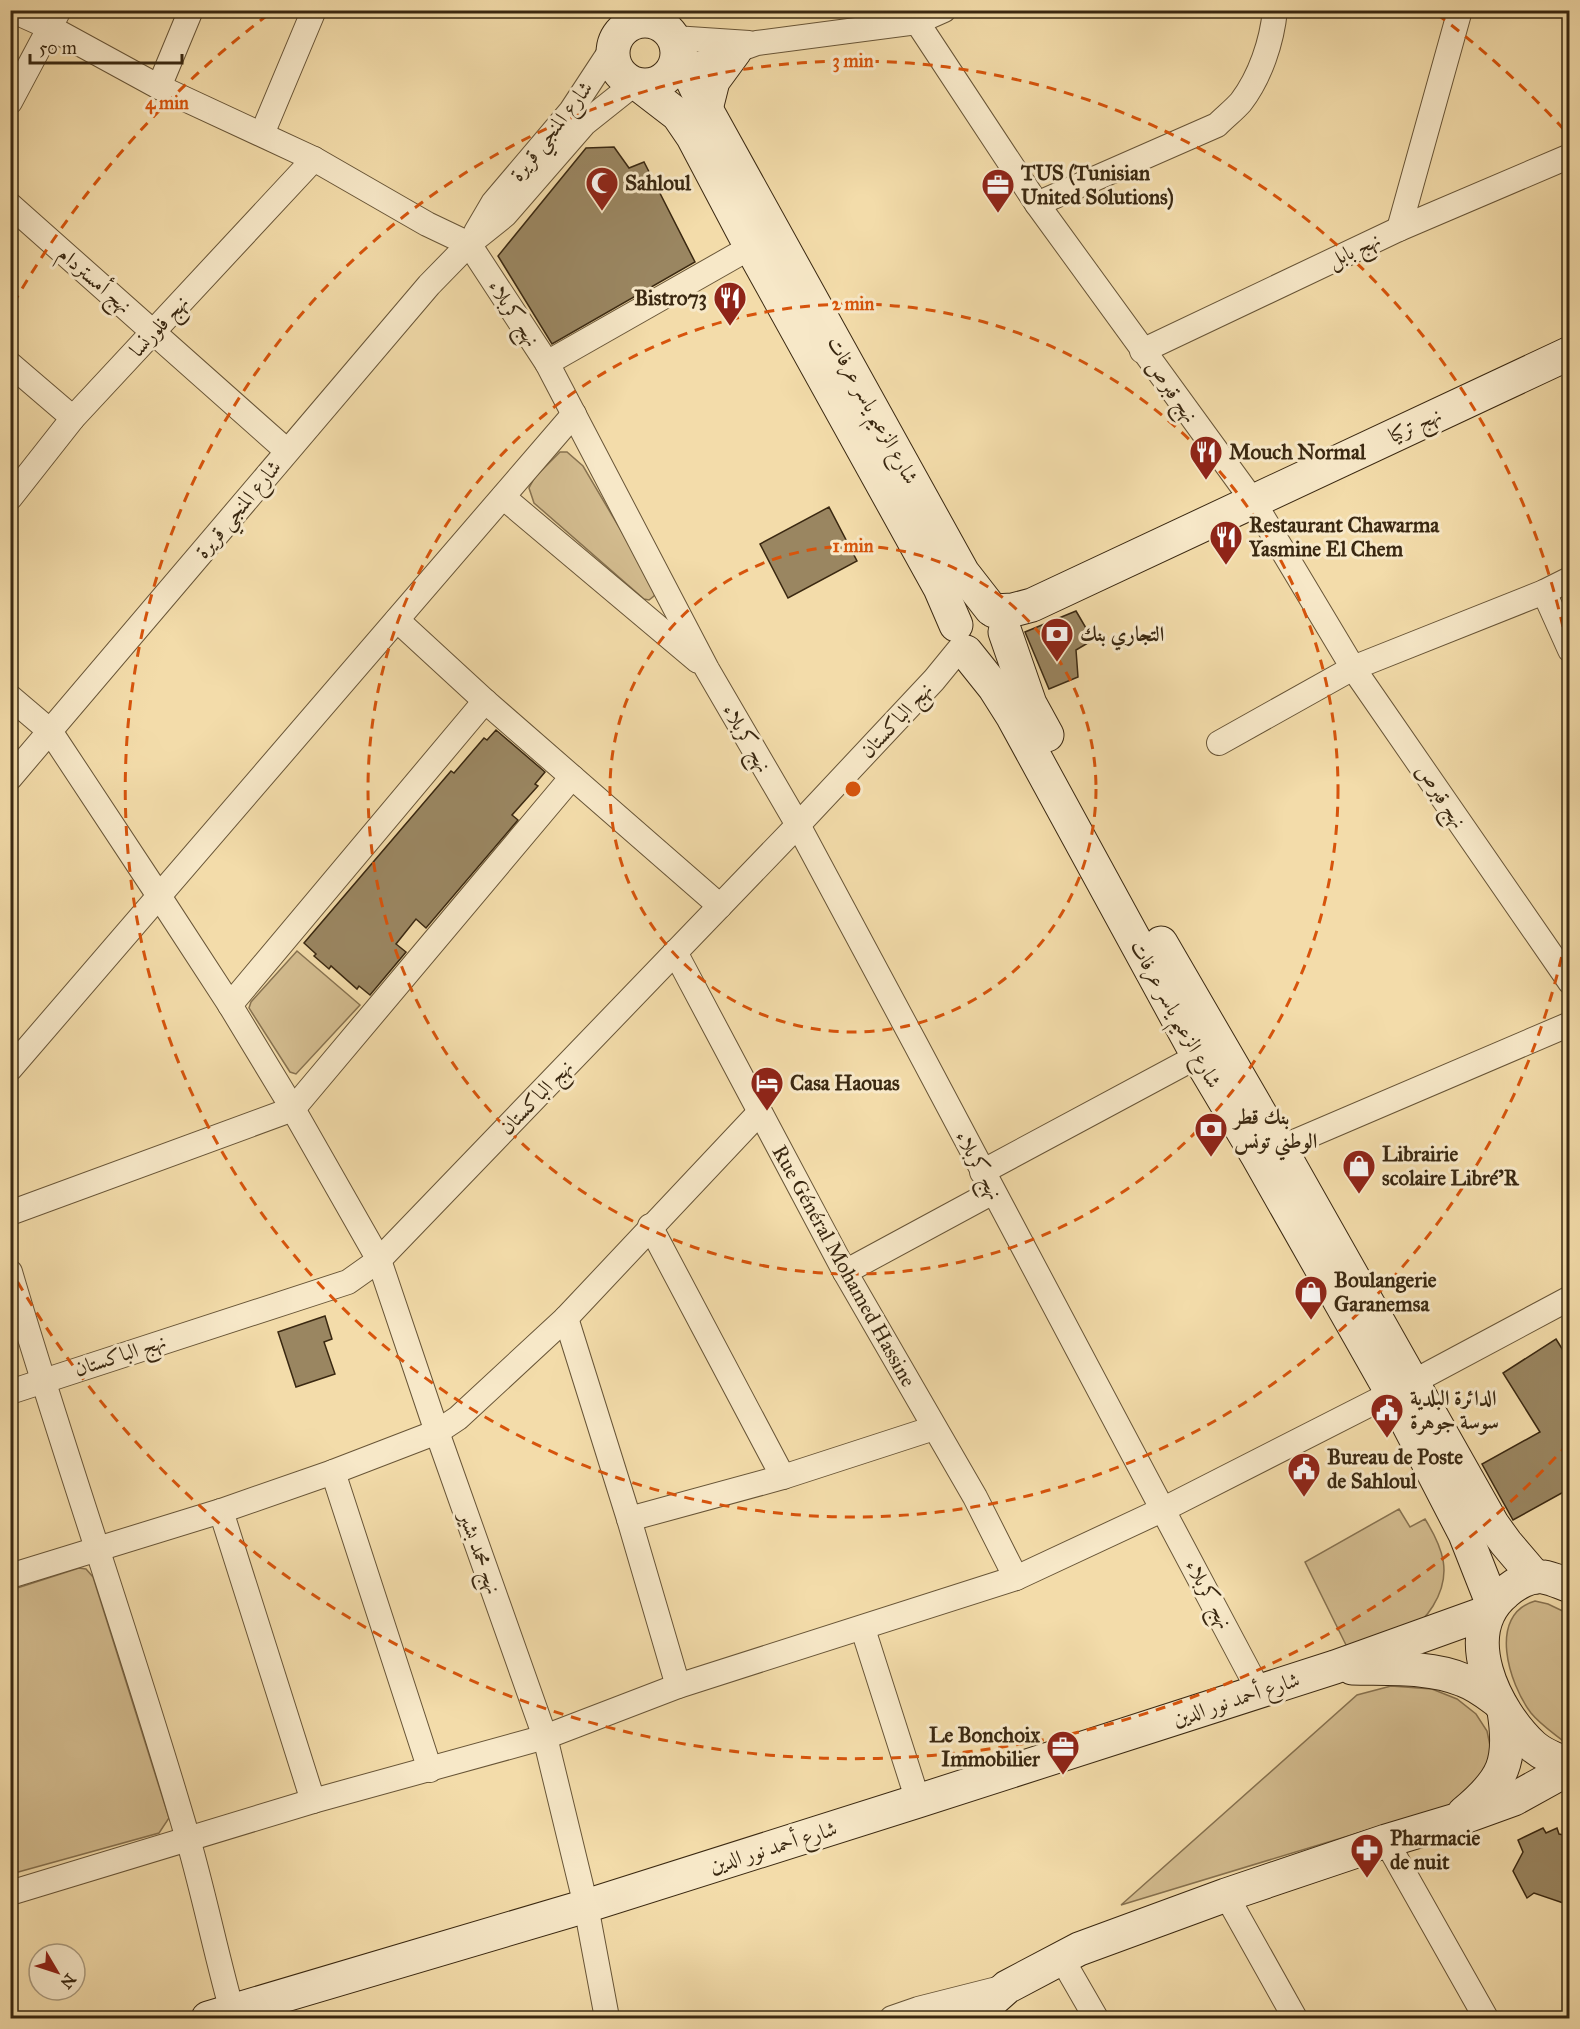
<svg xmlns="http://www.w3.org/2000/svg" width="1580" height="2029" font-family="'IM FELL Great Primer',Amiri,serif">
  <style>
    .green { fill: #d4bd90; stroke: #877250; stroke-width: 1.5 }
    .building { fill: #9a8661; stroke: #3a2811; stroke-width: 1.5 }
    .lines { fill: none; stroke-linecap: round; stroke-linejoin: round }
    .street-casing { stroke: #685537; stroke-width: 26 }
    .secondary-casing { stroke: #3a2811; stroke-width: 35 }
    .street { stroke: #f7e8c8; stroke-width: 24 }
    .secondary { stroke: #f7e8c8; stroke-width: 33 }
    .ring { fill: none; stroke: #d7540c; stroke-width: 3; stroke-dasharray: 10 8 }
    .labels { text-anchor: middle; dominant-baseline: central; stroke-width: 6; stroke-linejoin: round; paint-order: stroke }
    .street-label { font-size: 21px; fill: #3a2811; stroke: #f7e8c8 }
    .poi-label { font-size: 21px; font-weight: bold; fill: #3a2811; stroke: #f7e8c8; text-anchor: start }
    .centre { fill: #d7540c; stroke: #f7e8c8; stroke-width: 3 }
    .ring-label { font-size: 18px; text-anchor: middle; font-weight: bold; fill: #d7540c; stroke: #f7e8c8; stroke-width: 6; stroke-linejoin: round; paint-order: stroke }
  </style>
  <rect width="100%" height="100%" fill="#f3dcaa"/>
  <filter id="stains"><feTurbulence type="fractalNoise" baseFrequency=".00333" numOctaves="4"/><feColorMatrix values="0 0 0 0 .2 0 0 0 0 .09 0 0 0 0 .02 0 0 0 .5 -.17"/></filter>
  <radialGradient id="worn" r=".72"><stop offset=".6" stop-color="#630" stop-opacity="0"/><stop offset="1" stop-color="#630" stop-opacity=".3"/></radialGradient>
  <!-- green -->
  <g class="green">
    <polygon points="560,452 567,452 583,466 656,590 654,596 649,600 644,599 534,503 529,488 535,477"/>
    <polygon points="297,951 360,1005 296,1074 290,1072 249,1008 251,1002"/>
    <path d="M1399,1509L1410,1527L1425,1519C1443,1548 1453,1574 1433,1606C1428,1614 1420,1624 1410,1629C1392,1637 1367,1642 1347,1647L1305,1562Z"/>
    <polygon points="79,1568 86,1569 93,1577 169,1818 159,1833 11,1874 11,1590"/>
    <path d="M1535,1601L1548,1604L1569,1614V1743L1563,1741C1552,1732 1540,1724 1531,1713C1509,1684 1487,1615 1535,1601Z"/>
    <polygon points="1391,1686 1432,1689 1457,1699 1476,1714 1487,1731 1492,1755 1488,1771 1460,1802 1121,1905 1357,1695"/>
  </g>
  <!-- building -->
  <g class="building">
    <polygon points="614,147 629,168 644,162 695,262 552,344 498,256 586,148"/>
    <polygon points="829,507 857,561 788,598 760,544"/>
    <polygon points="1076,611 1093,640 1076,650 1078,677 1049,689 1025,632"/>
    <polygon points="496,730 545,772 535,784 538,786 512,815 518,820 426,928 416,919 396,944 406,952 370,995 359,986 357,989 331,966 329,969 314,956 316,954 304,943 451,771 454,773 484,738 487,740"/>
    <polygon points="325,1316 332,1339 324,1342 335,1374 296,1387 278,1332"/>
    <polygon points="1556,1339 1569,1360 1569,1489 1513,1520 1482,1464 1540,1432 1503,1373"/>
    <polygon points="1543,1828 1546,1833 1557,1828 1559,1834 1569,1836 1569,1905 1534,1893 1527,1898 1513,1871 1523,1852 1518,1840"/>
  </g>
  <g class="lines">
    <!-- street casing -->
    <g class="street-casing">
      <g id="street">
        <polyline points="11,10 51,28 159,87 314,159 427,224 469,244 547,363 707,669 798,825 915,1043 1259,1691"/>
        <polyline points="917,10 917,22 1037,204 1253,501 1353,668 1570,982"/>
        <polyline points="674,38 749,43"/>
        <polyline points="669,75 757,43 917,22 944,10"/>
        <polyline points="159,87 191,10"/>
        <polyline points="10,102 59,10"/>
        <polyline points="262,134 314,10"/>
        <path d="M1037,204L1217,125C1225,117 1234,110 1241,102C1260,77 1272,42 1275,10"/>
        <polyline points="10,205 287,451"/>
        <polyline points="1399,229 1460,10"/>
        <polyline points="476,232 493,203 571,111 613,47"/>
        <polyline points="1142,351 1399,229 1570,156"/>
        <polyline points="547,363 751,247"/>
        <polyline points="10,364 73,418"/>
        <polyline points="503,497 698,661"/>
        <polyline points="10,498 73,418 314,159"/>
        <polyline points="1544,592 1570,650"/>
        <polyline points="397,620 485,701 720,906"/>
        <polyline points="10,697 50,731 159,896 230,1005 293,1109 379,1260 437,1432 545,1737 586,1906 607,2018"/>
        <polyline points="1219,743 1353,668 1544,592 1570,579"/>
        <polyline points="10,778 429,285 469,244 505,215 585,123 634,84"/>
        <polyline points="675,952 845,1272 975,1497 1016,1578"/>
        <polyline points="230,1005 485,701"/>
        <polyline points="10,1069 574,414"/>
        <polyline points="1280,1148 1570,1024"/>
        <polyline points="982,1172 1198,1056"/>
        <polyline points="10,1213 293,1109 572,777"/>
        <polyline points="650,1226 783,1477"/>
        <path d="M10,1272C66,1462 133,1649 188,1839C205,1898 217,1959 234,2018"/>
        <polyline points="845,1272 993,1192"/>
        <polyline points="566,1318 629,1519 678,1686"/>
        <polyline points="1413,1382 1570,1298"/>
        <polyline points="10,1392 348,1282 379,1260 798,825 934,680 961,647"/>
        <polyline points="333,1472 430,1770"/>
        <polyline points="221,1511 313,1801"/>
        <polyline points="629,1519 783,1477 934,1428"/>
        <polyline points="10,1576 221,1511 333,1472 437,1432 458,1418 566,1318 759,1113"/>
        <polyline points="863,1629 918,1801"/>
        <polyline points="1386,1841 1486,2018"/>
        <polyline points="10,1893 313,1801 545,1737 678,1686 1016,1578 1164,1509 1392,1393"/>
        <polyline points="1226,1895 1295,2018"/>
        <polyline points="1062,1959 1096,2018"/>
        <polyline points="892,2018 918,2009 1005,1987"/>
      </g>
    </g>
    <!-- secondary casing -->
    <g class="secondary-casing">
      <g id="secondary">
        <circle cx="645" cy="53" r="32"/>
        <polyline points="677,48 706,109 963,573 991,609"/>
        <polyline points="639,85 678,115 693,137 751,247 940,588 956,625"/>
        <polyline points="706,109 713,81 735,51"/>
        <polyline points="994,611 1013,610 1032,605 1570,353"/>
        <polyline points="1005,632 1030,704 1047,735"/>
        <polyline points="966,652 994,687 1013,717 1198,1056 1257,1155 1392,1393 1465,1534 1493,1605"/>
        <polyline points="1161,943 1280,1148 1493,1525 1506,1543 1535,1577"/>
        <path d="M1570,1586C1561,1583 1552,1578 1543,1577C1530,1575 1515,1584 1506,1592C1456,1632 1495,1711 1533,1746C1543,1755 1557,1760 1570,1765"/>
        <path d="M1352,1668C1388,1669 1430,1666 1463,1680C1477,1685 1488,1694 1499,1702"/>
        <path d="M1464,1813C1504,1780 1512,1762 1504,1711"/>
        <polyline points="208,2018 586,1906 918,1801 1335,1667 1488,1612"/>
        <polyline points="972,2018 1007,1987 1079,1949 1226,1895 1386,1841 1456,1820 1514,1799 1570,1768"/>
      </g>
    </g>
    <!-- street -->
    <use href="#street" class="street"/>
    <!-- secondary -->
    <use href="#secondary" class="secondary"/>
  </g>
  <!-- distance rings -->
  <g class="ring">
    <circle cx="853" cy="789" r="243"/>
    <circle cx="853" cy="789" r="485"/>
    <path d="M1569 922A728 728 0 1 1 1569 656"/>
    <path d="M1568 1444A970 970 0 0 1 13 1274M13 304A970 970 0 0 1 269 14M1437 14A970 970 0 0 1 1568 134"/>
  </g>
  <!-- icons -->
  <defs>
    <g id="mosque-pin" transform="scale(1.725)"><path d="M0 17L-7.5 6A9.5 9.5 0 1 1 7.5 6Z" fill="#8f2418" stroke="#f7e8c8"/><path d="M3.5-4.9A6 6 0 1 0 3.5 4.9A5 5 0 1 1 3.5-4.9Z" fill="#fff"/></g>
    <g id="office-pin" transform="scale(1.725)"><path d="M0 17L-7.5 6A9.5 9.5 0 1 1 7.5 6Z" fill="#8f2418" stroke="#f7e8c8"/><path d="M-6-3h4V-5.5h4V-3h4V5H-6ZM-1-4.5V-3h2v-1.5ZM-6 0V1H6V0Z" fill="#fff"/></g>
    <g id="restaurant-pin" transform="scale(1.725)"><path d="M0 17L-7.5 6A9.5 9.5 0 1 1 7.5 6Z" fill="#8f2418" stroke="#f7e8c8"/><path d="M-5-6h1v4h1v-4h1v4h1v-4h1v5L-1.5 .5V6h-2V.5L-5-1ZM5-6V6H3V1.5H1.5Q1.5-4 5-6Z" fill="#fff"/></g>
    <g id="bank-pin" transform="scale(1.725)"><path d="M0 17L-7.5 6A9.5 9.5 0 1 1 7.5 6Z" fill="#8f2418" stroke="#f7e8c8"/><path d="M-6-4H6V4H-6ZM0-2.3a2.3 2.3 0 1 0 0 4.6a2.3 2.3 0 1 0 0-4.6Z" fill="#fff"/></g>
    <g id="hotel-pin" transform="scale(1.725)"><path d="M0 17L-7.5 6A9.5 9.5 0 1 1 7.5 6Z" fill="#8f2418" stroke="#f7e8c8"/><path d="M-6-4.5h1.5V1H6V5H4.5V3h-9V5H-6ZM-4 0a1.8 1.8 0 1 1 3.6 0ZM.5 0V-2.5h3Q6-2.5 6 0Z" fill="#fff"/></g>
    <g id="shop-pin" transform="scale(1.725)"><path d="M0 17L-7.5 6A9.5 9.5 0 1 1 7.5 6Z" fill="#8f2418" stroke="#f7e8c8"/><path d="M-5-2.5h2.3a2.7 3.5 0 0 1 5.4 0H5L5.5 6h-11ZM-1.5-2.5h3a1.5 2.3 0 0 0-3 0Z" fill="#fff"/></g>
    <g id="civic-pin" transform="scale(1.725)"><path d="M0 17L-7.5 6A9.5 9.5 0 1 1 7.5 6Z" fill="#8f2418" stroke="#f7e8c8"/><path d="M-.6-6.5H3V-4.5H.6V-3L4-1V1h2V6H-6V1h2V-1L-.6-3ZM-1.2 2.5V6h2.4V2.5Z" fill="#fff"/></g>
    <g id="pharmacy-pin" transform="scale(1.725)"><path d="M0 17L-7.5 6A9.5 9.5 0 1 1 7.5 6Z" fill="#8f2418" stroke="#f7e8c8"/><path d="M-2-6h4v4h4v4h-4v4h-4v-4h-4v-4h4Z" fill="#fff"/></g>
  </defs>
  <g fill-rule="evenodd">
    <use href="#mosque-pin" x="602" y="183"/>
    <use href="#office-pin" x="998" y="185"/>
    <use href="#restaurant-pin" x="730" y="298"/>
    <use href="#restaurant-pin" x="1206" y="452"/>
    <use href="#restaurant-pin" x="1226" y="537"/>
    <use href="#bank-pin" x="1057" y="634"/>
    <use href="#hotel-pin" x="767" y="1083"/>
    <use href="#bank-pin" x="1211" y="1129"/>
    <use href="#shop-pin" x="1359" y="1166"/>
    <use href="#shop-pin" x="1311" y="1292"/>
    <use href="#civic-pin" x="1387" y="1410"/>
    <use href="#civic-pin" x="1304" y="1469"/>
    <use href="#office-pin" x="1063" y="1747"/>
    <use href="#pharmacy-pin" x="1367" y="1850"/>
  </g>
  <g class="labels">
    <!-- street labels -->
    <g class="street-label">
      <text transform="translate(551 131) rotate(-52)">شارع المنجي قريرة</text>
      <text transform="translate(1354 250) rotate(-25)">نهج بابل</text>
      <text transform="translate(95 280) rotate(41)">نهج أمستردام</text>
      <text transform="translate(514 313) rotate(57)">نهج كربلاء</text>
      <text transform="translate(159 326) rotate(-47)">نهج فلورنسا</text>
      <text transform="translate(1172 391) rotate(54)">نهج قبرص</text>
      <text transform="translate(873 410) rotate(61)">شارع الزعيم ياسر عرفات</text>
      <text transform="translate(1415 425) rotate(-25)">نهج تركيا</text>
      <text transform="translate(238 509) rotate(-50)">شارع المنجي قريرة</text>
      <text transform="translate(896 720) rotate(-47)">نهج الباكستان</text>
      <text transform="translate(747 738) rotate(60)">نهج كربلاء</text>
      <text transform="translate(1441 796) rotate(56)">نهج قبرص</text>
      <text transform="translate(1176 1014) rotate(61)">شارع الزعيم ياسر عرفات</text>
      <text transform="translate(536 1097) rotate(-46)">نهج الباكستان</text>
      <text transform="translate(979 1165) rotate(62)">نهج كربلاء</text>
      <text transform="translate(844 1266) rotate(61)">Rue Général Mohamed Hassine</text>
      <text transform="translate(120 1355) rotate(-18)">نهج الباكستان</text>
      <text transform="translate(480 1553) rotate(70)">نهج محمد بشير</text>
      <text transform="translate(1209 1594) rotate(62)">نهج كربلاء</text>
      <text transform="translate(1236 1699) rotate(-18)">شارع أحمد نور الدين</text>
      <text transform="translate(773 1847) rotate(-17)">شارع أحمد نور الدين</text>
    </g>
    <!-- poi labels -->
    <g class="poi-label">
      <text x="1021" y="173">TUS (Tunisian<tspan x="1021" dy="24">United Solutions)</tspan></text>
      <text x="625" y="183">Sahloul</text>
      <text x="707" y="298" text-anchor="end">Bistro73</text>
      <text x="1229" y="452">Mouch Normal</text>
      <text x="1249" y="525">Restaurant Chawarma<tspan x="1249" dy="24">Yasmine El Chem</tspan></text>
      <text x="1080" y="634">التجاري بنك</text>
      <text x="790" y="1083">Casa Haouas</text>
      <text x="1234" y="1117">بنك قطر<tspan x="1234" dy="24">الوطني تونس</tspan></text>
      <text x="1382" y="1154">Librairie<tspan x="1382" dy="24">scolaire Libré'R</tspan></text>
      <text x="1334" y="1280">Boulangerie<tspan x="1334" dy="24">Garanemsa</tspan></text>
      <text x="1410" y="1398">الدائرة البلدية<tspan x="1410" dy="24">سوسة جوهرة</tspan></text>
      <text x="1327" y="1457">Bureau de Poste<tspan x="1327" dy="24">de Sahloul</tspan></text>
      <text x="1040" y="1735" text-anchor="end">Le Bonchoix<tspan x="1040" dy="24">Immobilier</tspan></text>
      <text x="1390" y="1838">Pharmacie<tspan x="1390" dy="24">de nuit</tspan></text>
    </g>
  </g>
  <circle cx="853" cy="789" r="9" class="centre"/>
  <g class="ring-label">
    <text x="853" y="67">3 min</text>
    <text x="167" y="109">4 min</text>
    <text x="853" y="310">2 min</text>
    <text x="853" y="552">1 min</text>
  </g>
  <!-- margin -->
  <rect width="1580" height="2029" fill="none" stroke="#f3dcaa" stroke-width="36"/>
  <rect x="12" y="12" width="1556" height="2005" fill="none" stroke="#3a2811" stroke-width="3"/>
  <rect x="18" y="18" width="1544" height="1993" fill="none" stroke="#3a2811" stroke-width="1.5"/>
  <!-- north arrow -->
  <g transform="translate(57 1972) rotate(129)"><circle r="28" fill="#f7e8c8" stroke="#ab9b7f" stroke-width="1.5"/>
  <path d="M0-4.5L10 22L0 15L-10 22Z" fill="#8f2418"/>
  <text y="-9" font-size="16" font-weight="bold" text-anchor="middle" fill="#3a2811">N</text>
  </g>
  <!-- scale -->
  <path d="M30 54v9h152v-9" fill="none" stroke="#3a2811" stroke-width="3"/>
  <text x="39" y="54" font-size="18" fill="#3a2811" stroke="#f7e8c8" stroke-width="4.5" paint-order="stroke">50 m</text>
  <rect width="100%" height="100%" filter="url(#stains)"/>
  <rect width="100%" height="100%" fill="url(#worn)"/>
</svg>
